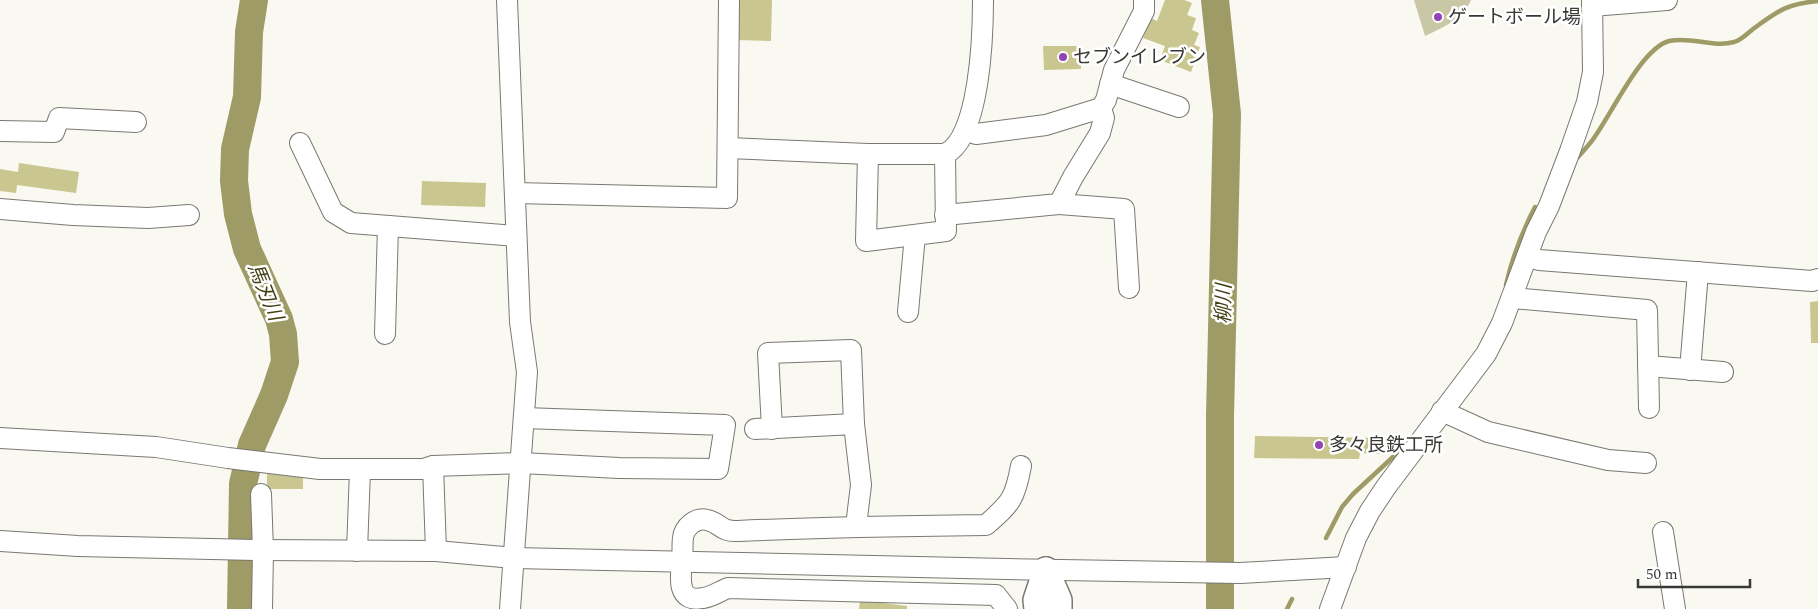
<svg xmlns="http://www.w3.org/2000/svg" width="1818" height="609" font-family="Spectral,'Noto Sans JP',serif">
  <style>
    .green { fill: #c9c7a6 }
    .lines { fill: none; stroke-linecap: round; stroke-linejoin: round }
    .stream { stroke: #9f9b66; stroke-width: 4.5 }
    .river { stroke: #9f9b66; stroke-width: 28 }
    .building { fill: #cac68f }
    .minor-casing { stroke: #797872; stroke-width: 22 }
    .major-casing { stroke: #797872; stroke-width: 28 }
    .minor { stroke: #fff; stroke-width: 20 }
    .major { stroke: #fff; stroke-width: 25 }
    .poi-dot { fill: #9244b5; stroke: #fff; stroke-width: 2 }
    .labels { text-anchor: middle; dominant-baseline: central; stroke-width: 5; stroke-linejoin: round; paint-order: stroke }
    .poi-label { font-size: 19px; fill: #383835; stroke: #fff; text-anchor: start }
    .water-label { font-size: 20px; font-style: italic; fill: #423f14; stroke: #fff }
  </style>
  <rect width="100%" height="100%" fill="#f9f9f1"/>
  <!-- green -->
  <path class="green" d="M1414,0H1471C1463,19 1442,28 1425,36Z"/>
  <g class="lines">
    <!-- stream -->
    <g class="stream">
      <path d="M1576,159C1581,154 1586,148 1591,142C1610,118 1640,49 1669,41C1691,36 1713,48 1734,42C1740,41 1748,33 1753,29C1778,11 1786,4 1818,1"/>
      <path d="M1506,285C1512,258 1522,232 1535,207"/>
      <polyline points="1326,538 1342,507 1353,494 1406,445"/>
      <polyline points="1287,609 1292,599"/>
    </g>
    <!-- river -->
    <g class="river">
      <polyline points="1215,0 1227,114 1220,416 1220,609"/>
      <polyline points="241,609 243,484 252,445 274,395 285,362 283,334 279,319 247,249 238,214 234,181 235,149 247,97 249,32 254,0"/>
    </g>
  </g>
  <!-- building -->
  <g class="building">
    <polygon points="737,0 772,0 771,41 735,40"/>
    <polygon points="1165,0 1184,0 1192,3 1187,15 1196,18 1192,30 1199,33 1194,45 1200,47 1191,72 1160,60 1165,46 1143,38 1151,18 1157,21"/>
    <polygon points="1043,46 1081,46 1081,69 1044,70"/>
    <polygon points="19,163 79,172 76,193 17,185 16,193 0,191 0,169 18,172"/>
    <polygon points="422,181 486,183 485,207 421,205"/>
    <polygon points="1818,301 1818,343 1811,343 1810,302"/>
    <polygon points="1255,436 1383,438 1382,454 1360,453 1359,459 1254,458"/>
    <polygon points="267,468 303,469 303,489 267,489"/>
    <polygon points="860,600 907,606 907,609 859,609"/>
  </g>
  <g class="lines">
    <!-- minor casing -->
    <g class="minor-casing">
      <g id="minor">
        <polyline points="507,0 520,322 527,372 510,609"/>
        <polyline points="1592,6 1667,0"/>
        <polyline points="1110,84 1179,107"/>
        <polyline points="966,130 976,134 1046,125 1101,108 1106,100 1114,70 1144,11 1144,0"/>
        <polyline points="0,131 54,132 59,118 136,122"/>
        <polyline points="300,143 333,212 351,223 516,236"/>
        <polyline points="728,148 868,154 945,154"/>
        <path d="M868,154L866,241L946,231L945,154C980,139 983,34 983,0"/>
        <polyline points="515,193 727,198 729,0"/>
        <polyline points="1059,204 1124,209 1129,288"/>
        <polyline points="0,209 73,215 148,218 189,215"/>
        <polyline points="945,215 1059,204 1073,177 1100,133 1104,118 1101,108"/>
        <polyline points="1527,256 1539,260 1812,281 1818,279"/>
        <polyline points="1512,298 1647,310 1649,408"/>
        <polyline points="908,312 915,235"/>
        <polyline points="385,334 388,226"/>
        <polyline points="1648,366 1723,372"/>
        <polyline points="1690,370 1698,272"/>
        <polyline points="1442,411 1488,432 1608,460 1646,463"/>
        <polyline points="755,429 854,424 861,485 856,526"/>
        <polyline points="772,429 768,353 851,350 854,424"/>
        <polyline points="0,438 156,447 228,458 320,469 423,469 433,466 521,463 619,468 718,469 725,425 524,418"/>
        <polyline points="433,466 436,551"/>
        <polyline points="261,494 263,550 262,609"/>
        <polyline points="1663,532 1675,609"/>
        <polyline points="0,541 78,546 256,550 436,551 514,558 1007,569 1240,573 1346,567"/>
        <polyline points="357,551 360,470"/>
        <path d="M1007,609L996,595L728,588C720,591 712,597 703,598C677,603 680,578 682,561C683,553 682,545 683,538C684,527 696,517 707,520C721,523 720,532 738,531C821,527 903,526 986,525C1011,503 1015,499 1021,466"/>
        <polyline points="1330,609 1356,538 1370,511 1386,487 1486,354 1502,323 1536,232 1549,206 1570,151 1587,102 1593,72 1592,0"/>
      </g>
    </g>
    <!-- major casing -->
    <g class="major-casing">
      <g id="major">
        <polyline points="1046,570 1059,600 1059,609"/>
        <polyline points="1037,609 1036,600 1046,570"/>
      </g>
    </g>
    <!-- minor -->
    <use href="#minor" class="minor"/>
    <!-- major -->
    <use href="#major" class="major"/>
  </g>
  <!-- markers -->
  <g class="poi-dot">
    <circle cx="1438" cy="17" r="5"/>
    <circle cx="1063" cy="57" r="5"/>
    <circle cx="1319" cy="445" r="5"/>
  </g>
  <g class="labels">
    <!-- poi labels -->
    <g class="poi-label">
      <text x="1448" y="17">ゲートボール場</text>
      <text x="1073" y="57">セブンイレブン</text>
      <text x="1329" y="445">多々良鉄工所</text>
    </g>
    <!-- water labels -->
    <g class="water-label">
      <text transform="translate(265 292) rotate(68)">馬刃川</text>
      <text transform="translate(1224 304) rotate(-89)">柳川</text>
    </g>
  </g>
  <!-- scale -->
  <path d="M1638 579v8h112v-8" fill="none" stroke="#383835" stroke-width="2.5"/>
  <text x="1646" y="579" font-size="15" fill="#383835" stroke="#ffffff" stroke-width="4" paint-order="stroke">50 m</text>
</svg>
